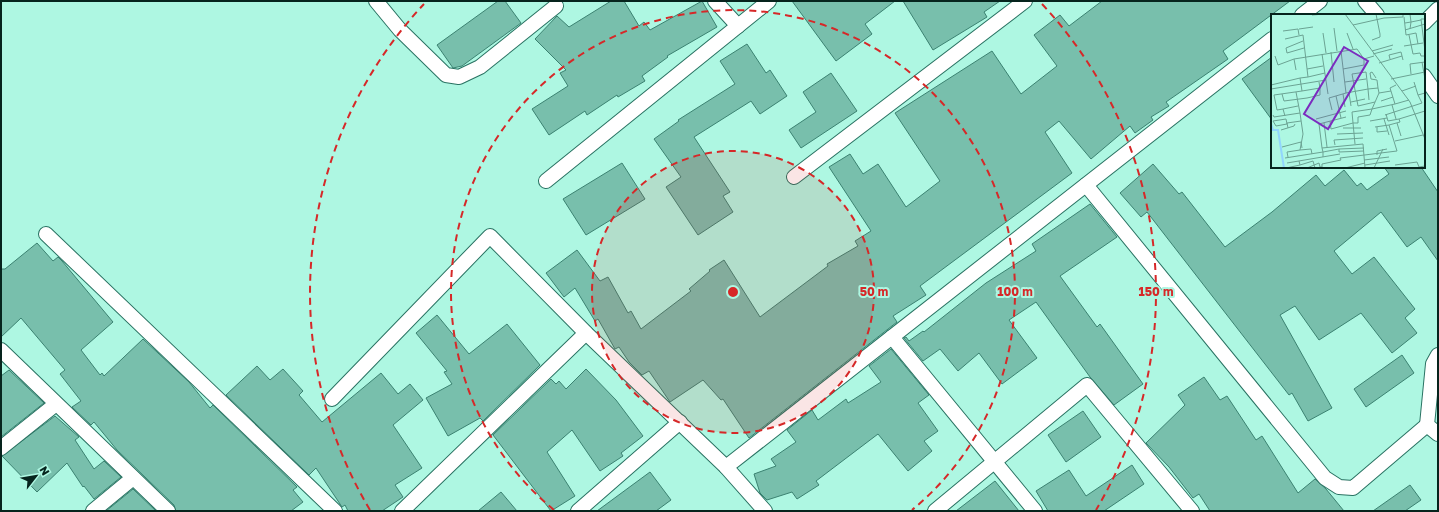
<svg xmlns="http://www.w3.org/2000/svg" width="1439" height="512" font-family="'Golos Text',sans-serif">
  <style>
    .building { fill: #78bfac; stroke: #3b8271 }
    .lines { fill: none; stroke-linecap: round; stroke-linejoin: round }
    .minor-casing { stroke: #297262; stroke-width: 16 }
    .minor { stroke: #fff; stroke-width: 14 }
    .ring { fill: none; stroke: #d62828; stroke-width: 2; stroke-dasharray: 7 5 }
    .inset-river { fill: none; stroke: #91d5fd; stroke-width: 2 }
    .inset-road { fill: none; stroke: #6ba393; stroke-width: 1 }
    .view { fill: #7b2cbf; fill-opacity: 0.15; stroke: #7b2cbf; stroke-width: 2 }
    .inset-edge { fill: none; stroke: #06241d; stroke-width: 2 }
    .centre { fill: #d62828; stroke: #aef7e2; stroke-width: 2 }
    .ring-label { font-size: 12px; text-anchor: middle; font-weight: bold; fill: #d62828; stroke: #aef7e2; stroke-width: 4; stroke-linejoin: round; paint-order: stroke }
  </style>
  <rect width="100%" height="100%" fill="#aef7e2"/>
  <!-- building -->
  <g class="building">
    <polygon points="498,1 505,1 521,23 462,66 453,68 437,45"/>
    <polygon points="611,1 624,1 639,26 644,22 650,30 702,1 717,27 667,56 668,57 642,76 645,81 618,97 617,95 587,115 585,111 549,135 532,109 568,86 560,73 566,70 535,39 557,16 569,27"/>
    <polygon points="792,1 895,1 865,24 872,34 836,61"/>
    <polygon points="903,1 1000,1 984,12 987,17 933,50"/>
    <polygon points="1102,1 1290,1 1223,51 1228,59 1166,102 1169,106 1151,117 1153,120 1135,133 1130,126 1091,159 1059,121 1045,132 1072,173 920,286 926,295 893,316 897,322 749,438 723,399 721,400 703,380 670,402 649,371 642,375 629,362 619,347 615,349 598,319 595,321 575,288 564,297 546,273 577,250 600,281 608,277 628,313 631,311 641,329 691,291 689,289 710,271 709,270 724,260 760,317 828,266 827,264 858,246 855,241 871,231 829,167 850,154 863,174 878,164 906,207 940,181 895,113 992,51 1021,94 1057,66 1034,35 1060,15 1069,26"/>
    <polygon points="747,44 766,73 770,70 787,96 760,114 751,101 694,137 730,192 723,196 733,212 698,235 666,187 681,177 654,139 679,121 678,120 735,84 720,61"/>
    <polygon points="1272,57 1272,120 1242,79"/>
    <polygon points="831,73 857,111 801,148 789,130 816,112 803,92"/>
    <polygon points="622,163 645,199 586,235 563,199"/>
    <polygon points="1153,164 1179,194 1182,192 1225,247 1272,212 1316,175 1325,186 1344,170 1357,186 1361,183 1367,190 1389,174 1384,167 1421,167 1438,192 1438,261 1421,237 1407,247 1381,212 1334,251 1352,274 1374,257 1415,309 1405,318 1417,333 1392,353 1361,313 1319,340 1295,306 1280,315 1332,408 1308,421 1292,393 1289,395 1147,212 1141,217 1120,193"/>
    <polygon points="1090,204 1117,237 1060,276 1097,327 1100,324 1143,384 1114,405 1090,377 1036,302 1009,320 1037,358 1002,384 979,353 958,371 940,349 923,361 904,338 906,337 909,341 923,331 924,332 986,283 1036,251 1032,244"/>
    <polygon points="37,243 53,261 58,257 62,261 113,322 81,350 100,375 102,373 104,376 143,339 189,382 210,408 213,405 297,487 293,490 303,502 291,511 176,511 174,505 117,450 94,422 91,425 72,407 81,401 60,374 65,370 21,318 1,337 1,269 5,269"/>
    <polygon points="437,315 469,354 507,324 540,365 483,421 480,418 448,436 426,398 452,384 444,372 447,371 416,333"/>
    <polygon points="891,349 929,395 918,403 938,431 924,441 932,451 908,471 878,434 816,481 819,485 797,499 792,492 767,500 760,493 754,474 776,466 771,459 796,442 787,430 812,410 818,420 846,399 848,403 881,382 869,366"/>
    <polygon points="1402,355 1414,373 1366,407 1354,389"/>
    <polygon points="257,366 270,380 283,369 303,391 299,395 322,422 381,373 398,394 410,384 423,400 393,425 422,468 395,485 403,497 382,511 348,511 345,505 342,507 316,468 309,475 226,395"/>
    <polygon points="586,369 616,400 643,436 621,453 623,456 600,471 572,430 547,452 575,496 551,511 493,435 551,379 556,384 559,381 566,389"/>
    <polygon points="9,370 44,403 1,437 1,376"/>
    <polygon points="1204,377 1220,400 1227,396 1256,440 1262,436 1298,493 1315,479 1326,489 1344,511 1210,511 1199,494 1193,498 1169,467 1146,443 1185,405 1178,395"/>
    <polygon points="1083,411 1101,437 1066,462 1048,435"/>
    <polygon points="55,416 79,437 75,440 94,469 104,461 121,477 94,499 84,486 83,487 67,463 37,492 2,456"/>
    <polygon points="1132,465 1144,484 1104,511 1048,511 1036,491 1069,470 1086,496"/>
    <polygon points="650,472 671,500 656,511 597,511"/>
    <polygon points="995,481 1019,511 956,511"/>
    <polygon points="1410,485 1421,500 1405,511 1373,511"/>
    <polygon points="133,489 156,511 106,511"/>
    <polygon points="501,492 517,511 478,511"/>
  </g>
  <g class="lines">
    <!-- minor casing -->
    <g class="minor-casing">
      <g id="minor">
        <polyline points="376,1 400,30 446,75 459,77 480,67 556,6"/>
        <polyline points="715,1 738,26"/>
        <polyline points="1365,1 1377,15"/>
        <polyline points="1302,15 1320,1"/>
        <polyline points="1424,23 1438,9"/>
        <polyline points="1424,76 1438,96"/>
        <polyline points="794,177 1025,1"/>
        <polyline points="546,181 769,1"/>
        <polyline points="1086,185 1325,478 1339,487 1353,488 1427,425"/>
        <polyline points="46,234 335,511"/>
        <polyline points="892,337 1035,511"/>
        <polyline points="1,350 168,511"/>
        <polyline points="1438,355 1433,364 1427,425 1438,434"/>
        <polyline points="332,399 490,236 586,333 726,467"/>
        <polyline points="1,448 56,404"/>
        <polyline points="93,511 133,478"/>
        <polyline points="402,511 586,333"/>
        <polyline points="578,511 680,422"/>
        <polyline points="765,511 726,467 1272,39"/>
        <polyline points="935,511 1087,385 1192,511"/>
      </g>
    </g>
    <!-- minor -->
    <use href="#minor" class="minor"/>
  </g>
  <!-- distance rings -->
  <circle cx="733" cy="292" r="141" fill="#d62828" fill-opacity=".12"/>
  <g class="ring">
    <circle cx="733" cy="292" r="141"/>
    <path d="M554 510A282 282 0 1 1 912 510"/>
    <path d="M370 510A423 423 0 0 1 424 4M1042 4A423 423 0 0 1 1096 510"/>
  </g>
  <!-- overview -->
  <g transform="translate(1271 14)">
    <rect width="154" height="154" fill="#aef7e2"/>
    <path class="inset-river" d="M0,110L2,116H7L13,154"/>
    <path class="inset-road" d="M74,0L139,88L154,125M139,0L140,8L150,6M41,1L54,0M133,3L135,21L145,19L147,30M154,5H150L154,37M134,9L140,8L139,15M82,11L113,4L132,3V0M63,14L66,37M28,15L42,13M134,16L154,10M12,17L27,15L28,21M52,19L55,39M76,19L82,35M138,21L142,40L149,39L150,42H154M14,25L32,21L37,63L54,59M101,26L109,23V20L105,0M32,27L15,34L16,39L33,34M133,32L152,29M70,37L75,79L97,75L98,86M101,37L122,31M60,38L63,68M51,40L57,80M102,40L121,35M4,42L7,51L23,45L25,56M23,45L86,35L93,45L103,42M119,45L118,41L130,38L132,46M151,48L154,65M108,49L131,42M36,55L52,52M72,55L93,51V45M140,60L139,50L154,48M105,64L101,58L99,59L100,65L106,66L107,74M120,65L154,58M74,68L95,65M143,68L147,81M0,71L29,64M0,75L55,66M31,77L49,74L48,68M131,77L145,72M78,79L80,92M11,80L13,87L36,84L49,81V74M72,80L74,93M65,82L70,104M110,87L122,83M80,88L94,85M104,88L87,92L81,60L95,58L97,75L107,74L108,79L120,77M124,90L138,86M121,91L125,105M12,95L6,96L3,81L31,77L29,64L37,63M61,96L58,84L75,79M29,99L32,120L29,136M115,100L117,107L128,105M2,101L3,103L29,99L25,78M114,101L151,89L147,81L154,79M14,102L12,95L27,92M75,103L48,110L51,134L92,130L94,154M45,105L75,97M113,105L118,121M59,107L60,115L82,109L81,98L101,95L108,79M99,107L116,104M53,109L56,133M126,109L130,122M16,110L5,112L2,107L15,105L16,110M104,113L118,111M106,113V118L116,117M17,114L16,109L30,107M72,114H90M10,116L23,112L24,110M66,120L92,119M124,127L152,121M84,130L82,109H87V103L99,101L101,95L124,90L119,74L125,71M64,131L63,126L92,124M11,133L30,128L31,134M51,134L52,138L68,135V138L93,137M68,135L93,134M106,141V137L116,135M17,143L16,138L29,136L40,135L41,140M14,144L52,138V143M93,146L118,143M28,147L29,151L42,147L44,154M16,149L69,140M94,151L119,147M124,151L146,148L148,153L154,152M15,154L29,151M36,154L48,149L49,153H51V150L70,146L69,144L126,137L118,111L129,108L128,105L154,97M74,154L94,149M103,154L112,135"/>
    <path class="view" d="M73,33L97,47L57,115L33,100Z"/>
    <rect width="154" height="154" class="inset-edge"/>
  </g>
  <circle cx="733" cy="292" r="6" class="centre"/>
  <g class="ring-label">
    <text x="874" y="296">50 m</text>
    <text x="1015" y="296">100 m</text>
    <text x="1156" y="296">150 m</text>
  </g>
  <!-- border -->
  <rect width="1439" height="512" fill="none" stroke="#06241d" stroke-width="4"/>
  <!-- north arrow -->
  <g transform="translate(36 476) rotate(59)" stroke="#aef7e2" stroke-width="3" paint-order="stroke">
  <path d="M0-3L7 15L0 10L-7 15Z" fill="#06241d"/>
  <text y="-6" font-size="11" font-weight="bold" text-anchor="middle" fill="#06241d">N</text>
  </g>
</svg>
